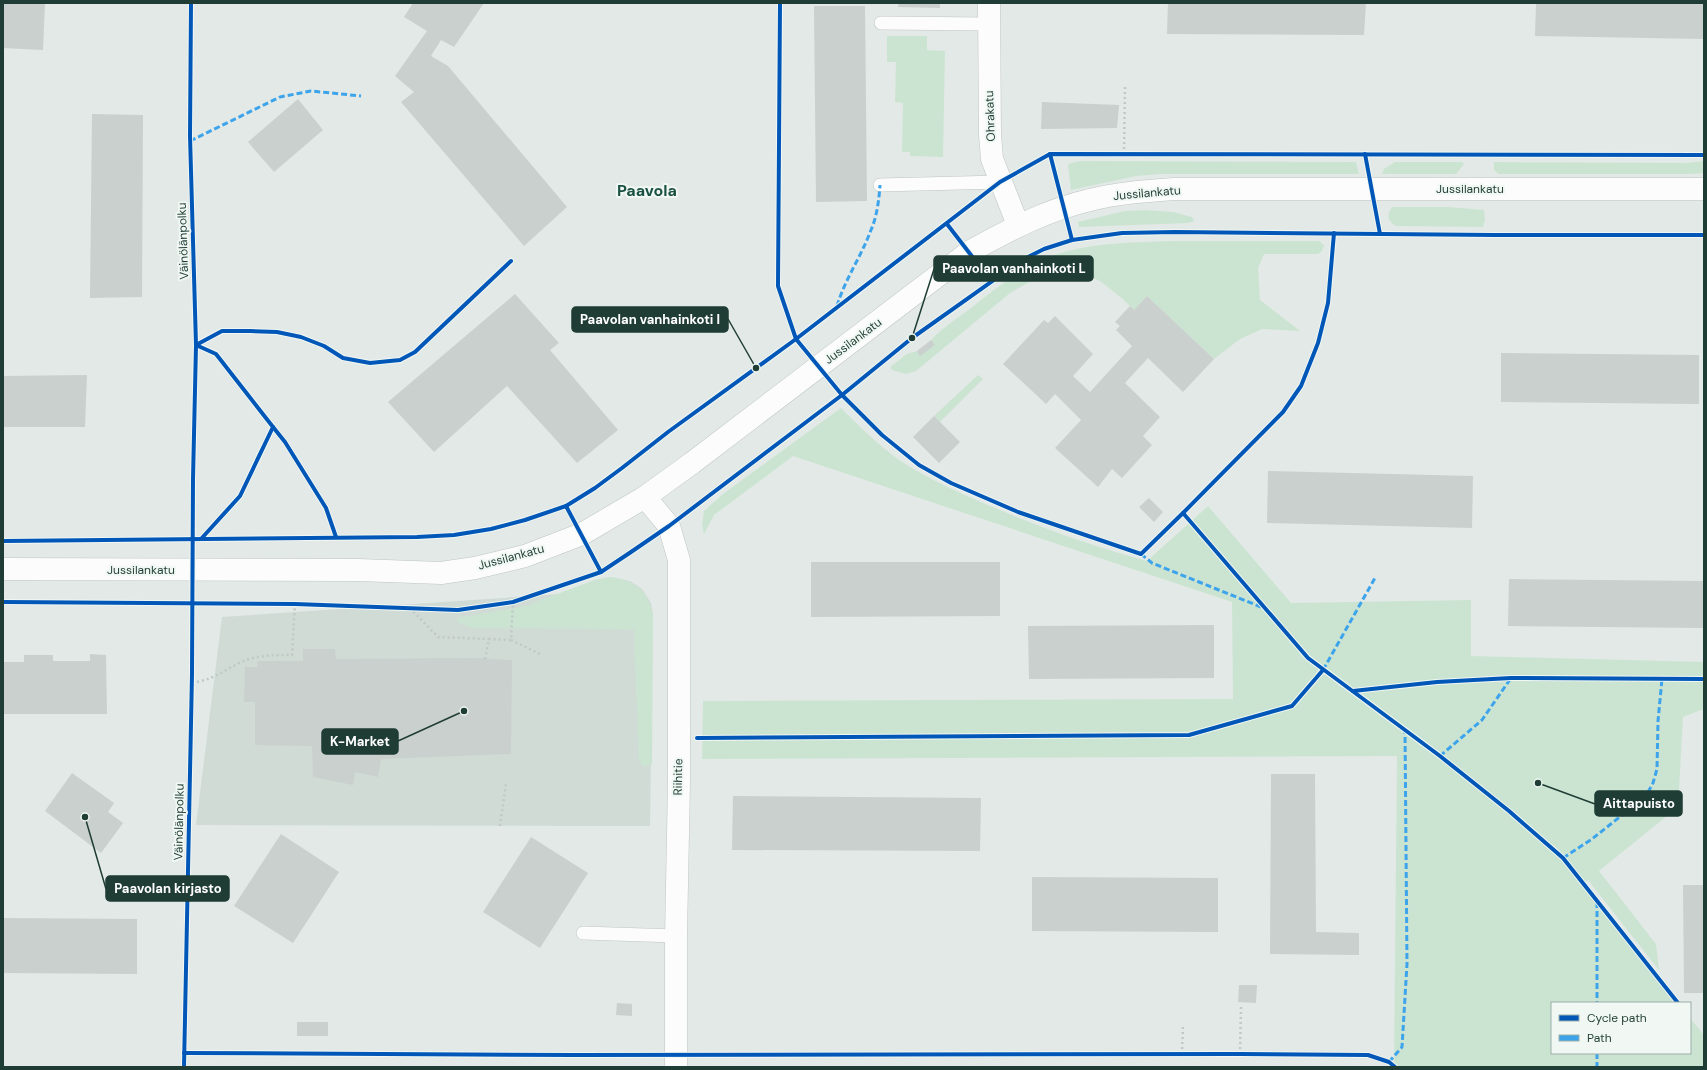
<svg xmlns="http://www.w3.org/2000/svg" width="1707" height="1070" font-family="'DM Sans',sans-serif">
  <style>
    .built { fill: #d0dbd6 }
    .green { fill: #cbe4d2 }
    .building { fill: #cad0cd }
    .lines { fill: none; stroke-linecap: round; stroke-linejoin: round }
    .service-casing { stroke: #c0c6c3; stroke-width: 14 }
    .minor-casing { stroke: #c0c6c3; stroke-width: 23 }
    .secondary-casing { stroke: #bec6c3; stroke-width: 23 }
    .path { stroke: #c0c9c5; stroke-width: 2.5; stroke-dasharray: 2 3; stroke-linecap: butt }
    .service { stroke: #fbfcfb; stroke-width: 13 }
    .minor { stroke: #fbfcfb; stroke-width: 22 }
    .secondary { stroke: #fbfcfb; stroke-width: 22 }
    .quiet { stroke: #3da4eb; stroke-width: 3; stroke-dasharray: 6 3; stroke-linecap: butt }
    .cycleway-casing { stroke: #f1f8f4; stroke-width: 6 }
    .cycleway { stroke: #0057b8; stroke-width: 4 }
    .labels { text-anchor: middle; dominant-baseline: central; stroke-width: 4; stroke-linejoin: round; paint-order: stroke }
    .street-label { font-size: 12px; fill: #1f3d35; stroke: #f1f8f4 }
    .district-label { font-size: 16px; font-weight: bold; fill: #1a5143; stroke: #f1f8f4 }
    .leader { fill: none; stroke: #1f3d35; stroke-width: 1.5 }
    .callout-dot { fill: #1f3d35; stroke: #f1f8f4; stroke-width: 1.5 }
    .callout { fill: #1f3d35; stroke: #1f3d35; stroke-width: 1.5 }
    .callout-label { font-size: 13px; text-anchor: middle; font-weight: bold; fill: #fff }
  </style>
  <rect width="100%" height="100%" fill="#e3e9e6"/>
  <!-- built -->
  <polygon class="built" points="610,577 630,581 642,589 651,603 653,615 650,826 196,825 222,617 560,594 595,580"/>
  <!-- green -->
  <g class="green">
    <polygon points="887,36 927,36 927,50 945,51 943,157 910,156 910,152 902,152 903,103 895,102 896,62 887,62"/>
    <polygon points="1081,161 1356,162 1359,174 1160,174 1136,176 1071,190 1068,165 1071,163"/>
    <polygon points="1704,161 1704,173 1690,174 1499,174 1494,170 1494,162 1686,163"/>
    <polygon points="1395,162 1462,162 1464,164 1456,174 1382,174 1384,169"/>
    <path d="M1392,207H1448L1484,210L1485,220L1483,227L1396,226C1388,222 1386,214 1392,207Z"/>
    <polygon points="1144,210 1173,212 1192,217 1194,221 1188,223 1079,227 1078,222 1125,211"/>
    <path d="M1178,241H1319L1324,245L1322,251L1318,254H1264L1258,268L1260,300L1300,331L1262,329L1240,339L1214,359L1147,296L1134,310L1123,299L1100,281L1081,273H1059L1033,280L1010,293L916,371L906,374L892,370L890,367L907,354L917,351L920,355C924,351 927,345 931,340C942,328 958,318 971,308C1000,285 1031,260 1068,251C1103,242 1141,242 1178,241Z"/>
    <polygon points="978,375 983,379 940,422 934,416"/>
    <path d="M841,408C862,429 885,452 910,467C937,483 966,496 995,508C1044,529 1095,547 1147,561L1208,506L1291,603L1471,600V656L1704,662V709L1683,717L1678,807L1599,871L1656,944L1659,970L1588,880L1583,884L1597,902L1678,1003H1552V1053H1690V1018L1704,1035V1067H1394L1397,756L702,759L703,701L1233,699L1232,602L793,456L714,515L704,534L702,525L704,511L723,494Z"/>
    <path d="M610,577C636,581 647,589 653,615L652,764L644,767L639,761L634,630L626,629L470,628L458,622L457,618L522,607L595,580Z"/>
  </g>
  <!-- building -->
  <g class="building">
    <polygon points="3,3 45,3 43,50 3,48"/>
    <polygon points="413,3 484,3 454,47 441,40 431,56 448,66 567,207 524,246 401,102 414,92 395,76 427,31 404,17"/>
    <polygon points="899,3 940,3 940,8 898,7"/>
    <polygon points="1168,3 1366,3 1364,35 1167,34"/>
    <polygon points="1536,3 1704,3 1704,39 1535,36"/>
    <polygon points="814,6 865,6 867,201 816,202"/>
    <polygon points="298,99 323,130 274,172 248,142"/>
    <polygon points="1042,102 1119,105 1117,128 1041,129"/>
    <polygon points="92,114 143,115 142,297 90,298"/>
    <polygon points="515,294 559,343 550,350 618,430 577,463 507,386 434,452 388,402"/>
    <polygon points="1147,296 1214,359 1183,392 1148,358 1125,383 1160,417 1143,436 1152,445 1122,478 1112,469 1098,487 1055,448 1081,420 1055,394 1046,404 1003,364 1044,320 1048,323 1055,316 1093,354 1073,376 1090,392 1132,346 1116,330 1120,326 1115,322 1130,306 1134,310"/>
    <polygon points="931,340 935,345 920,356 917,351"/>
    <polygon points="1501,353 1699,355 1699,404 1501,402"/>
    <polygon points="87,375 85,427 3,427 3,376"/>
    <polygon points="934,416 960,442 939,463 913,437"/>
    <polygon points="1268,471 1473,476 1472,528 1267,523"/>
    <polygon points="1149,498 1163,512 1154,522 1139,507"/>
    <polygon points="811,562 1000,562 1000,616 811,617"/>
    <polygon points="1509,579 1704,581 1704,628 1508,626"/>
    <polygon points="1214,625 1214,678 1029,679 1028,626"/>
    <polygon points="303,649 335,649 336,659 475,658 512,660 511,754 381,759 378,777 355,772 353,785 313,777 312,746 255,745 255,702 244,702 245,667 258,667 257,661 303,661"/>
    <polygon points="90,654 106,655 107,714 3,714 3,662 24,662 24,655 53,655 53,661 90,661"/>
    <polygon points="72,773 114,803 108,812 123,823 101,853 45,811"/>
    <polygon points="1271,774 1315,774 1316,932 1359,933 1359,955 1270,954"/>
    <polygon points="733,796 981,798 980,851 732,850"/>
    <polygon points="281,834 339,872 293,943 234,906"/>
    <polygon points="531,837 588,873 540,948 483,912"/>
    <polygon points="1032,877 1218,878 1218,932 1032,931"/>
    <polygon points="1683,885 1704,885 1704,993 1684,993"/>
    <polygon points="3,918 137,919 137,974 3,973"/>
    <polygon points="1239,985 1257,985 1256,1003 1238,1002"/>
    <polygon points="617,1003 632,1004 632,1016 616,1015"/>
    <rect x="297" y="1022" width="31" height="14"/>
  </g>
  <g class="lines">
    <!-- service casing -->
    <g class="service-casing">
      <g id="service">
        <polyline points="881,23 989,24"/>
        <polyline points="880,185 1000,182"/>
        <polyline points="583,933 676,936"/>
      </g>
    </g>
    <!-- minor casing -->
    <g class="minor-casing">
      <g id="minor">
        <polyline points="989,3 990,135 992,159 1018,225"/>
        <polyline points="645,497 669,526 679,560 679,782 676,936 676,1067"/>
      </g>
    </g>
    <!-- secondary casing -->
    <g class="secondary-casing">
      <path id="secondary" d="M3,569L359,570L441,573L475,568L525,556L582,534L645,497L692,463L969,252C1007,231 1046,210 1090,200C1118,193 1147,191 1175,189H1704"/>
    </g>
    <!-- path -->
    <g class="path">
      <polyline points="1124,154 1125,87"/>
      <polyline points="410,608 438,637 489,639"/>
      <polyline points="511,640 540,654"/>
      <polyline points="485,659 489,639 511,640 513,602"/>
      <path d="M192,682C212,682 228,667 246,660C261,655 276,655 292,655L295,604"/>
      <polyline points="500,826 506,783"/>
      <polyline points="1182,1054 1183,1025"/>
      <polyline points="1240,1054 1241,1007"/>
    </g>
    <!-- service -->
    <use href="#service" class="service"/>
    <!-- minor -->
    <use href="#minor" class="minor"/>
    <!-- secondary -->
    <use href="#secondary" class="secondary"/>
    <!-- quiet -->
    <g class="quiet">
      <polyline points="190,141 280,97 311,91 361,96"/>
      <path d="M837,306C845,279 861,257 871,230C877,216 879,200 880,185"/>
      <polyline points="1141,554 1152,563 1261,607"/>
      <polyline points="1323,670 1375,578"/>
      <polyline points="1440,756 1482,720 1511,678"/>
      <polyline points="1563,858 1592,839 1646,796 1653,783 1657,769 1658,721 1662,679"/>
      <polyline points="1597,902 1597,1003"/>
      <polyline points="1597,1053 1597,1067"/>
      <polyline points="1389,1062 1402,1047 1407,964 1405,729"/>
    </g>
    <!-- cycleway casing -->
    <g class="cycleway-casing">
      <g id="cycleway">
        <polyline points="780,3 778,286 796,339 842,395 882,435 919,465 951,483 1018,512 1141,554 1183,513 1308,658 1440,756 1509,811 1563,858 1678,1003"/>
        <polyline points="1050,154 1072,240"/>
        <polyline points="1365,154 1380,234"/>
        <polyline points="947,224 991,281"/>
        <polyline points="196,345 222,331 250,331 277,332 301,337 324,346 343,358 370,363 400,360 415,352 511,261"/>
        <polyline points="196,345 216,354 273,427 240,496 201,539"/>
        <polyline points="273,427 285,442 326,508 336,537"/>
        <polyline points="566,506 601,572"/>
        <polyline points="1183,513 1283,412 1301,386 1318,343 1328,303 1334,233"/>
        <polyline points="3,541 417,537 454,535 491,529 525,520 566,506 595,488 622,468 668,432 796,339 1000,182 1050,154 1704,155"/>
        <polyline points="3,602 295,604 458,610 513,602 601,572 631,552 669,526 842,395 912,338 1022,260 1044,249 1072,240 1122,233 1175,232 1494,235 1704,235"/>
        <polyline points="1353,691 1437,682 1511,678 1704,679"/>
        <polyline points="697,738 1189,735 1292,706 1323,670"/>
        <polyline points="184,1053 574,1055 1240,1054 1368,1055 1389,1062 1395,1067"/>
        <polyline points="184,1067 192,674 193,479 196,345 190,136 191,3"/>
      </g>
    </g>
    <!-- cycleway -->
    <use href="#cycleway" class="cycleway"/>
  </g>
  <g class="labels">
    <!-- street labels -->
    <g class="street-label">
      <text transform="translate(990 116) rotate(-92)">Ohrakatu</text>
      <text x="1470" y="189">Jussilankatu</text>
      <text transform="translate(1147 193) rotate(-5)">Jussilankatu</text>
      <text transform="translate(183 241) rotate(-92)">Väinölänpolku</text>
      <text transform="translate(853 341) rotate(-37)">Jussilankatu</text>
      <text transform="translate(511 557) rotate(-15)">Jussilankatu</text>
      <text x="141" y="570">Jussilankatu</text>
      <text transform="translate(678 777) rotate(-89)">Riihitie</text>
      <text transform="translate(179 822) rotate(-89)">Väinölänpolku</text>
    </g>
    <!-- district labels -->
    <g class="district-label">
      <text x="647" y="190">Paavola</text>
    </g>
  </g>
  <!-- callouts -->
  <path class="leader" d="M912 338L934 269M756 368L728 319M464 711L398 741M1538 783L1595 804M85 817L106 889"/>
  <g class="callout-dot">
    <circle cx="912" cy="338" r="4"/>
    <circle cx="756" cy="368" r="4"/>
    <circle cx="464" cy="711" r="4"/>
    <circle cx="1538" cy="783" r="4"/>
    <circle cx="85" cy="817" r="4"/>
  </g>
  <g class="callout">
    <rect x="934" y="256" width="159" height="25" rx="4"/>
    <rect x="572" y="307" width="156" height="25" rx="4"/>
    <rect x="322" y="729" width="76" height="25" rx="4"/>
    <rect x="1595" y="791" width="87" height="25" rx="4"/>
    <rect x="106" y="876" width="123" height="25" rx="4"/>
  </g>
  <g class="callout-label">
    <text x="1014" y="273">Paavolan vanhainkoti L</text>
    <text x="650" y="324">Paavolan vanhainkoti I</text>
    <text x="360" y="746">K-Market</text>
    <text x="1639" y="808">Aittapuisto</text>
    <text x="168" y="893">Paavolan kirjasto</text>
  </g>
  <!-- border -->
  <rect width="1707" height="1070" fill="none" stroke="#1f3d35" stroke-width="8"/>
  <!-- legend -->
  <rect x="1551" y="1002" width="140" height="52" fill="#f1f8f4" stroke="#9dada8"/>
  <rect x="1559" y="1015" width="20" height="6" fill="#0057b8" stroke="#9dada8"/>
  <text x="1587" y="1022" font-size="12" fill="#1f3d35">Cycle path</text>
  <rect x="1559" y="1035" width="20" height="6" fill="#3da4eb" stroke="#9dada8"/>
  <text x="1587" y="1042" font-size="12" fill="#1f3d35">Path</text>
</svg>
